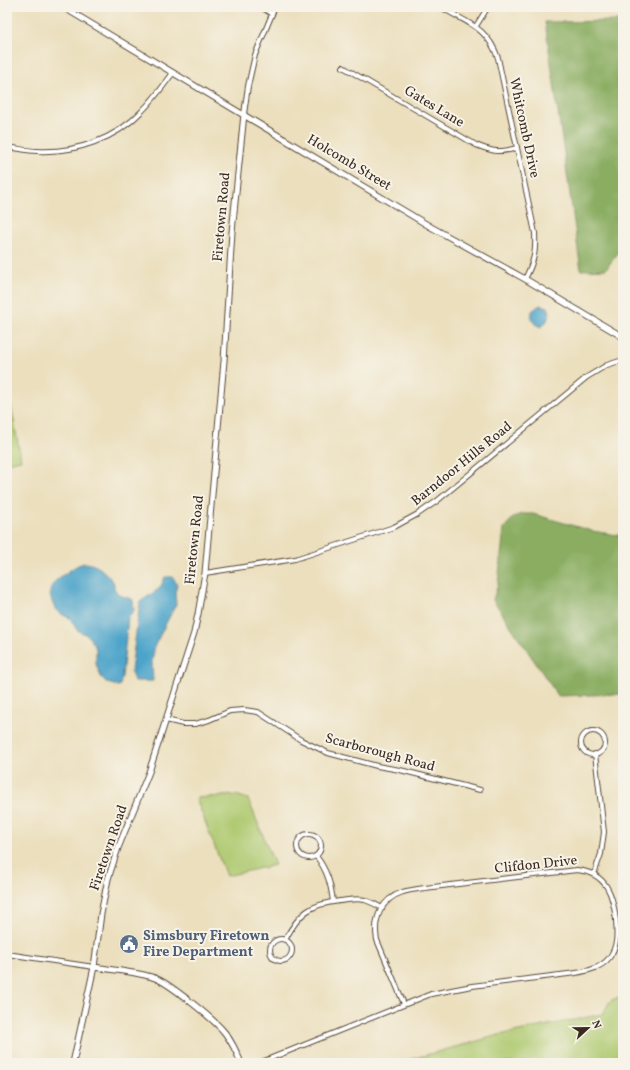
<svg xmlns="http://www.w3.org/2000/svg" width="630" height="1070" font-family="Vollkorn,serif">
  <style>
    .green { fill: #aec96f; stroke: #747a46 }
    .forest { fill: #8aad62; stroke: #626c40 }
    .water { fill: #4da4ca; stroke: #446774 }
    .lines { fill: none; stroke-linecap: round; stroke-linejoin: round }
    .minor-casing { stroke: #554536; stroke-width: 6 }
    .tertiary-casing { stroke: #554536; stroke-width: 7 }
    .minor { stroke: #fff; stroke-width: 4 }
    .tertiary { stroke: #fff; stroke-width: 5 }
    .labels { text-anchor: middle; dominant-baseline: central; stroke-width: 4; stroke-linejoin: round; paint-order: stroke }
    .street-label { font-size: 14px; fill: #3b2a1e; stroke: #f7f3e8 }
    .service-label { font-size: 14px; font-weight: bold; fill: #4e5e75; stroke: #f7f3e8; text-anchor: start }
  </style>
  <rect width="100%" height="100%" fill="#f7f3e8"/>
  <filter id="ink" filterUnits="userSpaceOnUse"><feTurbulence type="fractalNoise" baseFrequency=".025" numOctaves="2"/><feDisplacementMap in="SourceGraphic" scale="8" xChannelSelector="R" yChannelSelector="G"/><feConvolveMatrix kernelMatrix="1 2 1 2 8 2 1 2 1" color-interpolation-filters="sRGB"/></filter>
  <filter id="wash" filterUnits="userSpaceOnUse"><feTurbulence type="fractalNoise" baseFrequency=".012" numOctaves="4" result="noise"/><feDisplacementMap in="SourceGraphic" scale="16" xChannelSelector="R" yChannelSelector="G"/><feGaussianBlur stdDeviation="0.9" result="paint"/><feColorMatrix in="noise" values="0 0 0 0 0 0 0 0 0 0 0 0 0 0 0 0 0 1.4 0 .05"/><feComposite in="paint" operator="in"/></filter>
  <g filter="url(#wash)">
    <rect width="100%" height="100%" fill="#ebdfbd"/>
    <!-- green -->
    <g class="green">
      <polygon points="7,383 21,460 7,463"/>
      <polygon points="236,795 248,799 275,865 226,876 196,798"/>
      <polygon points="623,995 623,1063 397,1063 499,1035 603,1014 610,1001"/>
    </g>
    <!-- forest -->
    <g class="forest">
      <polygon points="623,21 623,246 606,269 581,270 545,22"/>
      <polygon points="521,514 533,514 592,531 623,536 623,694 558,696 493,600 498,584 504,528 514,517"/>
    </g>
    <!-- water -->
    <g class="water">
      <polygon points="540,305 548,307 550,312 547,321 541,327 535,324 531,318 532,311"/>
      <path d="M85,563C99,564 104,572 113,581L114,584V588L119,595L132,599L133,601L134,611L128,617L122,677L120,685L118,686L107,683L101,677L96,664V649L94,644L87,635L77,630L70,618C62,615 57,612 53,604C46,589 52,582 66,573C74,568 75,565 85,563Z"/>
      <polygon points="165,577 173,577 177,585 175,594 176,604 155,645 152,662 153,681 134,681 131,671 140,602 160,588"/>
    </g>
  </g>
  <g filter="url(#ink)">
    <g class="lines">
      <!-- minor casing -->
      <g class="minor-casing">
        <g id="minor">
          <polyline points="261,7 272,14"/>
          <path d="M441,7C466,23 487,26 498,58L535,233C536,253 534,261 525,279"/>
          <polyline points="476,26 488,7"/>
          <path d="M343,67L476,145C493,152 499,153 517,148"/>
          <polyline points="244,114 248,86 255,55 275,7"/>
          <path d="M7,147C17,148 27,151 37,151C76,153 116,139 142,111C154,99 163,86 173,73"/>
          <polyline points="205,573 295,559 394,527 418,514 437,501 587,377 607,365 623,360"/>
          <polyline points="166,720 183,724 195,724 209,720 230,711 244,710 258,712 301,740 328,753 377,766 400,770 480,790"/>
          <circle cx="593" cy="743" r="12"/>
          <circle cx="309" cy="846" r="12"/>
          <path d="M316,856C327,870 331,884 333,902"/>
          <polyline points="594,874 601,854 604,832 595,754"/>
          <circle cx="281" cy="950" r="11"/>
          <path d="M285,940C299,913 310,904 340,901C349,900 357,898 365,900C371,902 377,905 382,908"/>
          <polyline points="7,954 94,967"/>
          <path d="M259,1063L431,994L472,986L576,973C588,971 601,968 609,958C618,946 617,934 616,920C613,895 607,873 577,870L425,888C418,889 410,890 403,892C381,899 373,919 377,940L404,1004"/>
        </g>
      </g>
      <!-- tertiary casing -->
      <g class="tertiary-casing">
        <g id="tertiary">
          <polyline points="63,7 431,227 525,279 623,337"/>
          <path d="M94,967C111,970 139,972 155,978C169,983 215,1020 225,1033C232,1042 237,1053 241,1063"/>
          <polyline points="73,1063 94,967 101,914 108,879 118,848 149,772 194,633 198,614 205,573 224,361 232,232 244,114"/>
        </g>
      </g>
      <!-- minor -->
      <use href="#minor" class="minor"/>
      <!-- tertiary -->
      <use href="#tertiary" class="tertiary"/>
    </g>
  </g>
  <!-- icons -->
  <defs>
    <g id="civic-disc" transform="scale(1)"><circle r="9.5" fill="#5c6f8a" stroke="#f7f3e8"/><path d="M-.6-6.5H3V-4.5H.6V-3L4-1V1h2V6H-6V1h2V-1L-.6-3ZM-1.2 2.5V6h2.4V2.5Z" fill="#fff"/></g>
  </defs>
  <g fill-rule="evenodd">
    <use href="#civic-disc" x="129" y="944"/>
  </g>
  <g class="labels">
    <!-- street labels -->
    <g class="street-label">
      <text transform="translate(434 107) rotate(31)">Gates Lane</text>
      <text transform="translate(524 128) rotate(78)">Whitcomb Drive</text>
      <text transform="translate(349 163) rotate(31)">Holcomb Street</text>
      <text transform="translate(222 217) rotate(-85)">Firetown Road</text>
      <text transform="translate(462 464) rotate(-39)">Barndoor Hills Road</text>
      <text transform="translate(195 540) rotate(-84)">Firetown Road</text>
      <text transform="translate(380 753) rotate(15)">Scarborough Road</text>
      <text transform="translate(109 848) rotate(-71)">Firetown Road</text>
      <text transform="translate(536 865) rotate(-6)">Clifdon Drive</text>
    </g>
    <!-- service labels -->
    <g class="service-label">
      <text x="143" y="936">Simsbury Firetown<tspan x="143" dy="16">Fire Department</tspan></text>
    </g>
  </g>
  <!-- margin -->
  <rect width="630" height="1070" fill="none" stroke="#f7f3e8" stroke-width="24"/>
  <!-- north arrow -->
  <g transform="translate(588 1028) rotate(68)" stroke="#f7f3e8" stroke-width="3" paint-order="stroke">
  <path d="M0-3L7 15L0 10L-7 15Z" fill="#3b2a1e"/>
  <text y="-6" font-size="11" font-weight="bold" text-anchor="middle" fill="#3b2a1e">N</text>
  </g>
</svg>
